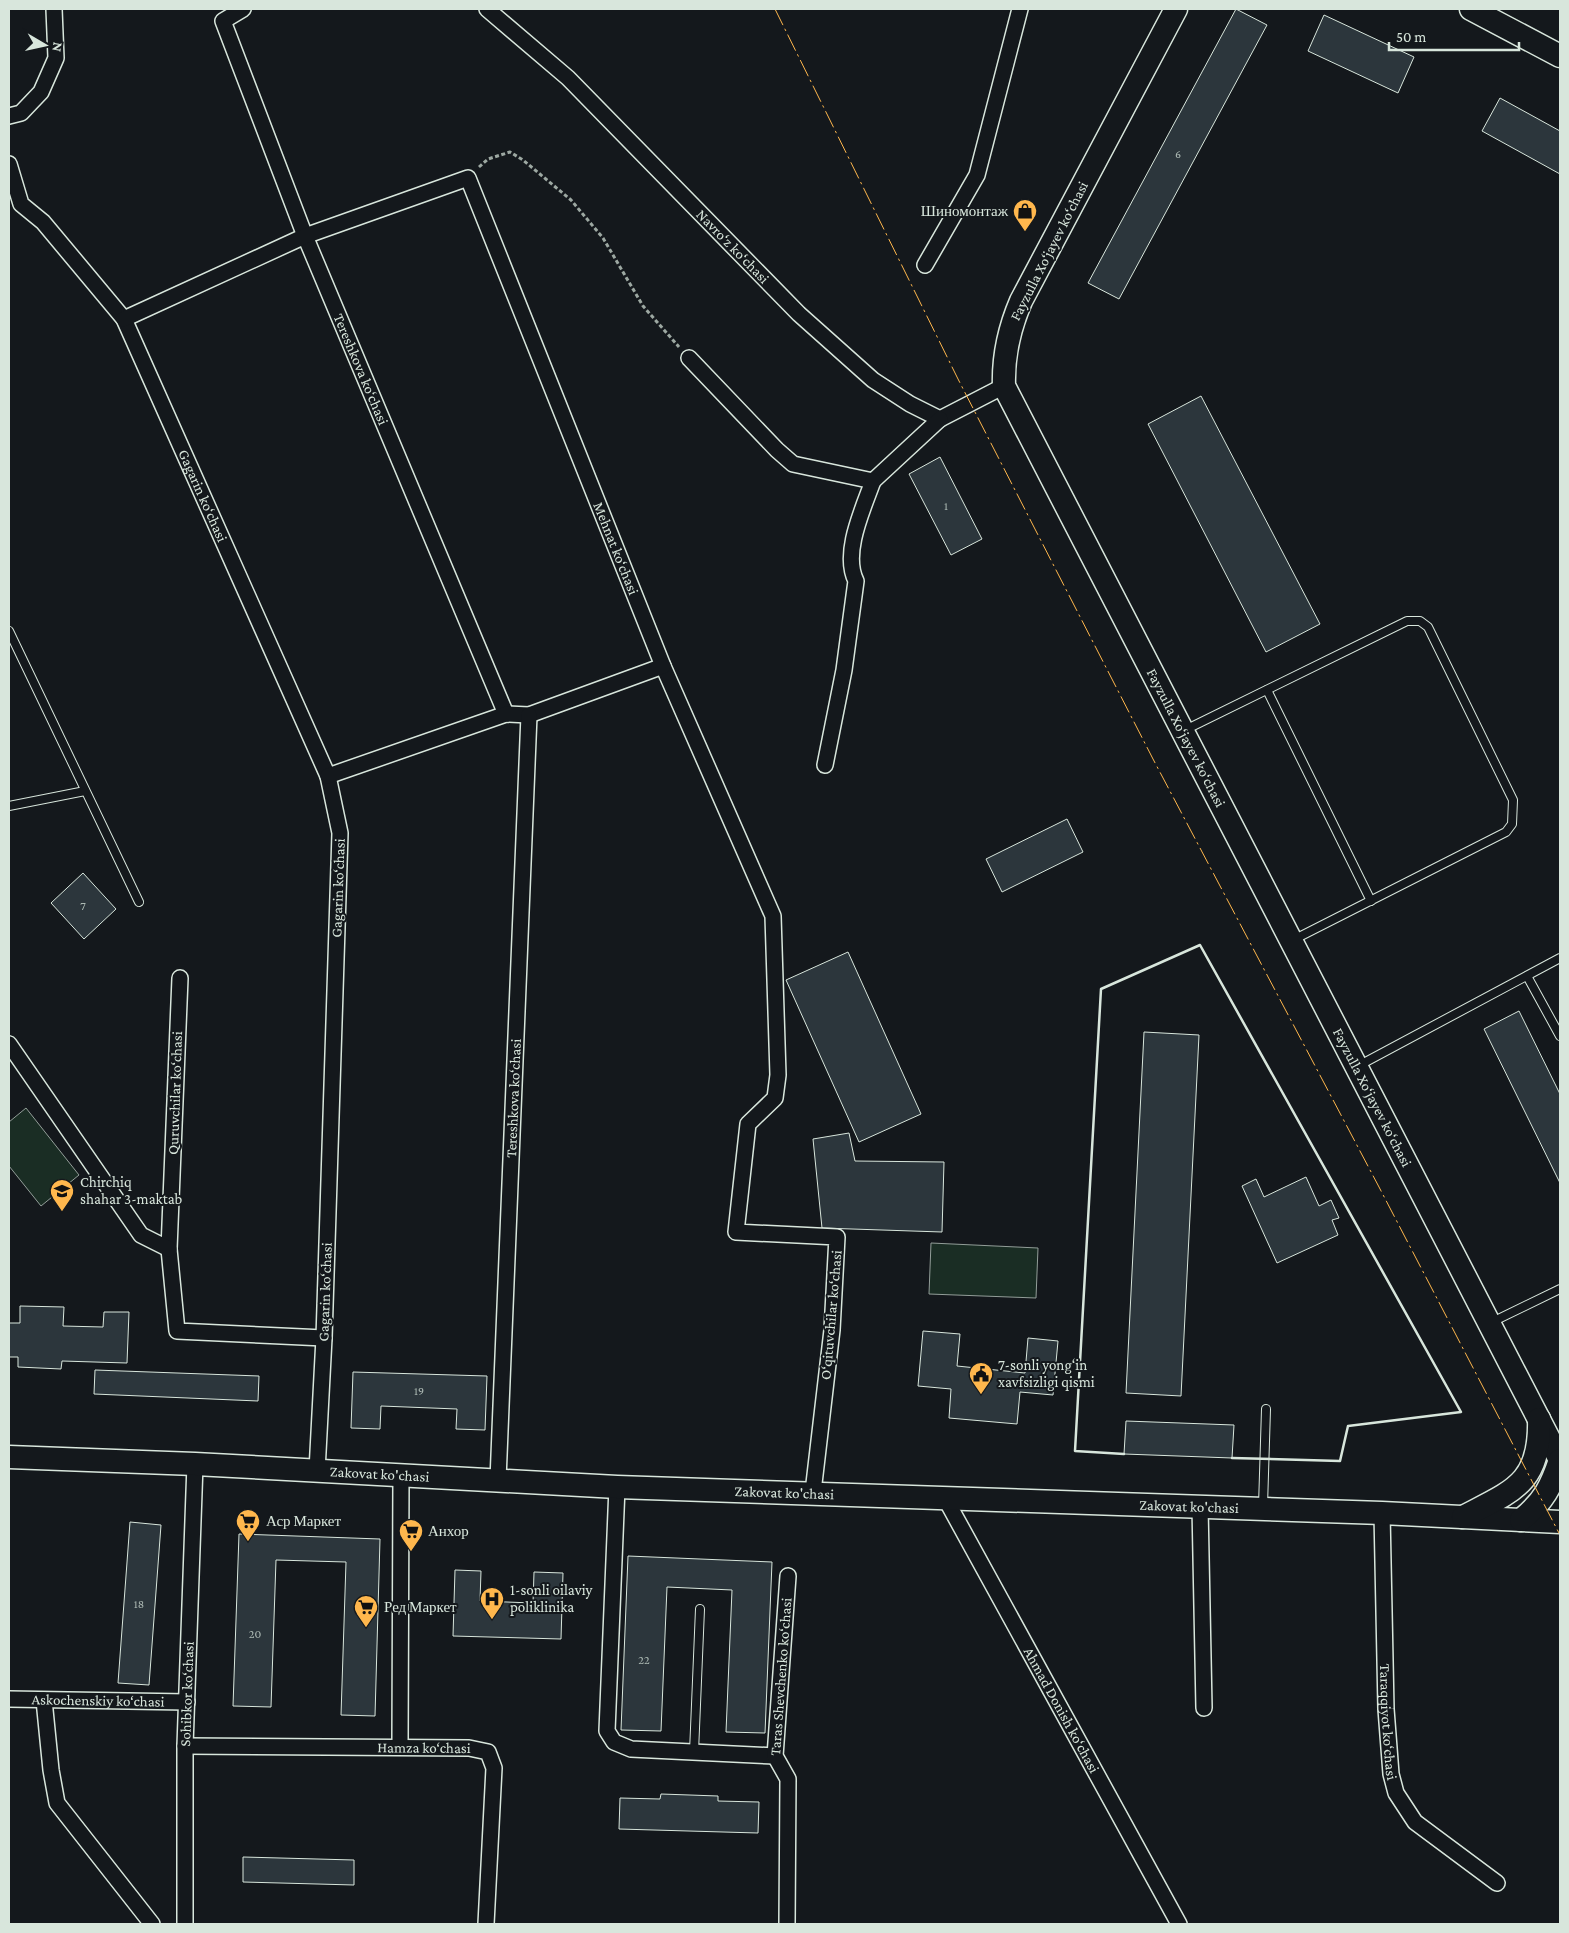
<svg xmlns="http://www.w3.org/2000/svg" width="1569" height="1933" font-family="'Crimson Pro',serif">
  <style>
    .green { fill: #1a2d24; stroke: #939e99 }
    .building { fill: #2c363c; stroke: #d8e6dc }
    .lines { fill: none; stroke-linecap: round; stroke-linejoin: round }
    .service-casing { stroke: #d8e6dc; stroke-width: 10 }
    .minor-casing { stroke: #d8e6dc; stroke-width: 18 }
    .secondary-casing { stroke: #d8e6dc; stroke-width: 25 }
    .path { stroke: #9da8a2; stroke-width: 3; stroke-dasharray: 4 2.5; stroke-linecap: butt }
    .service { stroke: #14181c; stroke-width: 8 }
    .minor { stroke: #14181c; stroke-width: 15 }
    .secondary { stroke: #14181c; stroke-width: 22 }
    .wall { stroke: #d8e6dc; stroke-width: 2.5 }
    .power { stroke: #ffb74d; stroke-width: 1; stroke-dasharray: 18 4 2.5 4; stroke-linecap: butt }
    .labels { text-anchor: middle; dominant-baseline: central; stroke-width: 4; stroke-linejoin: round; paint-order: stroke }
    .number-label { font-size: 12px; fill: #adbab4 }
    .poi-label { font-size: 15px; fill: #d8e6dc; stroke: #14181c; text-anchor: start }
    .street-label { font-size: 15px; fill: #d8e6dc; stroke: #14181c }
  </style>
  <rect width="100%" height="100%" fill="#14181c"/>
  <!-- green -->
  <g class="green">
    <polygon points="26,1108 79,1175 41,1206 9,1166 9,1122"/>
    <polygon points="931,1243 1038,1248 1036,1298 929,1294"/>
  </g>
  <!-- building -->
  <g class="building">
    <polygon points="1236,9 1267,25 1119,299 1088,283"/>
    <polygon points="1324,15 1414,57 1398,93 1308,51"/>
    <polygon points="1500,98 1560,131 1560,174 1482,131"/>
    <polygon points="1201,396 1320,624 1266,652 1148,424"/>
    <polygon points="940,457 982,539 951,555 909,474"/>
    <polygon points="1067,819 1083,852 1002,892 986,859"/>
    <polygon points="83,873 116,909 84,939 51,903"/>
    <polygon points="848,952 921,1114 859,1142 786,980"/>
    <polygon points="1519,1011 1560,1094 1560,1183 1484,1029"/>
    <polygon points="1144,1032 1199,1035 1181,1396 1126,1393"/>
    <polygon points="849,1133 855,1161 944,1162 942,1232 822,1228 813,1139"/>
    <polygon points="1306,1177 1319,1206 1331,1200 1339,1218 1332,1220 1338,1235 1277,1263 1242,1186 1256,1179 1264,1197"/>
    <polygon points="20,1306 64,1307 63,1326 103,1327 104,1312 129,1312 127,1363 62,1361 61,1369 18,1367 18,1357 9,1357 9,1323 20,1323"/>
    <polygon points="923,1331 960,1334 957,1366 1025,1373 1028,1338 1058,1341 1053,1395 1020,1392 1017,1424 949,1418 951,1389 918,1386"/>
    <polygon points="95,1370 259,1376 258,1401 94,1394"/>
    <polygon points="353,1372 487,1376 485,1430 456,1429 457,1409 381,1406 380,1429 351,1428"/>
    <polygon points="1126,1421 1234,1425 1232,1458 1124,1454"/>
    <polygon points="130,1522 161,1525 149,1685 118,1683"/>
    <polygon points="239,1534 380,1539 375,1716 341,1715 346,1562 276,1560 271,1707 233,1706"/>
    <polygon points="628,1556 772,1562 765,1733 726,1732 732,1590 667,1587 661,1731 621,1730"/>
    <polygon points="455,1570 481,1571 480,1601 533,1603 534,1572 563,1573 561,1639 453,1636"/>
    <polygon points="661,1794 718,1796 718,1801 759,1802 758,1833 619,1829 620,1798 660,1799"/>
    <polygon points="243,1857 354,1860 354,1885 243,1882"/>
  </g>
  <g class="lines">
    <!-- service casing -->
    <g class="service-casing">
      <g id="service">
        <polyline points="9,631 139,902"/>
        <polyline points="1267,690 1371,901"/>
        <polyline points="1185,730 1407,621 1420,621 1428,627 1513,800 1512,824 1506,832 1293,940"/>
        <polyline points="9,806 85,791"/>
        <polyline points="1527,976 1560,1036"/>
        <polyline points="1358,1066 1560,958"/>
        <polyline points="1490,1323 1560,1289"/>
        <polyline points="1263,1506 1266,1409"/>
        <polyline points="694,1752 700,1609"/>
      </g>
    </g>
    <!-- minor casing -->
    <g class="minor-casing">
      <g id="minor">
        <path id="s1" d="M243,9L223,21L305,236L506,714"/>
        <path id="s2" d="M487,9L568,78L799,314L873,380L910,404L940,419L1004,386"/>
        <polyline points="9,116 21,113 41,92 56,58 54,9"/>
        <path id="s3" d="M9,164L21,204L43,222L124,319L328,776L340,833L324,1338L317,1471"/>
        <polyline points="925,265 977,175 1020,9"/>
        <path id="s4" d="M124,319L305,236L468,178L663,666L773,916L778,1075L775,1098L748,1124L736,1232L837,1237L832,1330L813,1492"/>
        <polyline points="689,358 777,450 793,464 873,481 940,419"/>
        <path d="M825,765L844,670L856,581C842,553 863,509 873,481"/>
        <polyline points="328,776 506,714 529,715 663,666"/>
        <polyline points="180,978 169,1249 177,1331 324,1338"/>
        <polyline points="9,1044 141,1235 169,1249"/>
        <path id="s5" d="M498,1480L529,715"/>
        <polyline points="617,1487 607,1731 614,1742 631,1749 775,1756"/>
        <path id="s6" d="M945,1498L1179,1924"/>
        <polyline points="1200,1506 1204,1708"/>
        <path id="s7" d="M1382,1513L1386,1709L1391,1774L1396,1793L1415,1822L1497,1883"/>
        <path id="s8" d="M9,1699L187,1702"/>
        <polyline points="44,1700 51,1770 57,1803 152,1924"/>
        <path id="s9" d="M185,1746L469,1748L488,1752L494,1768L486,1924"/>
        <polyline points="400,1747 401,1475"/>
        <path id="s10" d="M185,1924V1746L195,1464"/>
        <path id="s11" d="M787,1924L788,1779L775,1756L788,1576"/>
      </g>
    </g>
    <!-- secondary casing -->
    <g class="secondary-casing">
      <g id="secondary">
        <path id="s12" d="M1176,9L1021,301C1009,329 1003,356 1004,386L1560,1460"/>
        <polyline points="1471,9 1560,56"/>
        <path id="s13" d="M9,1457L195,1464L617,1487L1382,1513L1560,1522"/>
        <path d="M1463,1517C1513,1491 1541,1483 1539,1419"/>
        <path d="M1521,1520C1544,1501 1551,1487 1560,1460"/>
      </g>
    </g>
    <!-- path -->
    <polyline class="path" points="479,167 488,159 510,152 523,160 571,200 603,238 643,306 679,347"/>
    <!-- service -->
    <use href="#service" class="service"/>
    <!-- minor -->
    <use href="#minor" class="minor"/>
    <!-- secondary -->
    <use href="#secondary" class="secondary"/>
    <!-- wall -->
    <polyline class="wall" points="1124,1454 1075,1451 1101,989 1200,945 1461,1412 1348,1426 1340,1461 1232,1458"/>
    <!-- power -->
    <polyline class="power" points="775,9 958,379 1153,759 1379,1187 1560,1535"/>
  </g>
  <!-- icons -->
  <defs>
    <g id="shop-pin" transform="scale(1.25)"><path d="M0 17L-7.5 6A9.5 9.5 0 1 1 7.5 6Z" fill="#ffb74d" stroke="#14181c"/><path d="M-5-2.5h2.3a2.7 3.5 0 0 1 5.4 0H5L5.5 6h-11ZM-1.5-2.5h3a1.5 2.3 0 0 0-3 0Z" fill="#111"/></g>
    <g id="school-pin" transform="scale(1.25)"><path d="M0 17L-7.5 6A9.5 9.5 0 1 1 7.5 6Z" fill="#ffb74d" stroke="#14181c"/><path d="M0-5L7-2L0 1L-7-2ZM-4 1L0 2.5L4 1V4Q0 6-4 4Z" fill="#111"/></g>
    <g id="civic-pin" transform="scale(1.25)"><path d="M0 17L-7.5 6A9.5 9.5 0 1 1 7.5 6Z" fill="#ffb74d" stroke="#14181c"/><path d="M-.6-6.5H3V-4.5H.6V-3L4-1V1h2V6H-6V1h2V-1L-.6-3ZM-1.2 2.5V6h2.4V2.5Z" fill="#111"/></g>
    <g id="supermarket-pin" transform="scale(1.25)"><path d="M0 17L-7.5 6A9.5 9.5 0 1 1 7.5 6Z" fill="#ffb74d" stroke="#14181c"/><path d="M-6-5.5h2.5l.6 2H6L4.5 2H-2.5L-4.4-4H-6ZM-1.5 3.2a1.3 1.3 0 1 0 .1 0ZM3 3.2a1.3 1.3 0 1 0 .1 0Z" fill="#111"/></g>
    <g id="hospital-pin" transform="scale(1.25)"><path d="M0 17L-7.5 6A9.5 9.5 0 1 1 7.5 6Z" fill="#ffb74d" stroke="#14181c"/><path d="M-5-5h3v3.5h4V-5h3V5h-3V1.5h-4V5h-3Z" fill="#111"/></g>
  </defs>
  <g fill-rule="evenodd">
    <use href="#shop-pin" x="1025" y="211"/>
    <use href="#school-pin" x="62" y="1191"/>
    <use href="#civic-pin" x="981" y="1374"/>
    <use href="#supermarket-pin" x="248" y="1521"/>
    <use href="#supermarket-pin" x="411" y="1531"/>
    <use href="#hospital-pin" x="492" y="1599"/>
    <use href="#supermarket-pin" x="366" y="1607"/>
  </g>
  <g class="labels">
    <!-- number labels -->
    <g class="number-label">
      <text x="1178" y="154">6</text>
      <text x="946" y="506">1</text>
      <text x="83" y="906">7</text>
      <text x="419" y="1391">19</text>
      <text x="139" y="1604">18</text>
      <text x="255" y="1634">20</text>
      <text x="644" y="1660">22</text>
    </g>
    <!-- poi labels -->
    <g class="poi-label">
      <text x="1008" y="211" text-anchor="end">Шиномонтаж</text>
      <text x="80" y="1182">Chirchiq<tspan x="80" dy="17">shahar 3-maktab</tspan></text>
      <text x="998" y="1365">7-sonli yong‘in<tspan x="998" dy="17">xavfsizligi qismi</tspan></text>
      <text x="266" y="1521">Аср Маркет</text>
      <text x="428" y="1531">Анхор</text>
      <text x="510" y="1590">1-sonli oilaviy<tspan x="510" dy="17">poliklinika</tspan></text>
      <text x="384" y="1607">Ред Маркет</text>
    </g>
    <!-- street labels -->
    <g class="street-label">
      <text stroke="none"><textPath href="#s2" startOffset="342">Navro‘z ko‘chasi</textPath></text>
      <text transform="translate(1049 251) rotate(-63)">Fayzulla Xo‘jayev ko‘chasi</text>
      <text stroke="none"><textPath href="#s1" startOffset="398">Tereshkova ko‘chasi</textPath></text>
      <text stroke="none"><textPath href="#s3" startOffset="390">Gagarin ko‘chasi</textPath></text>
      <text stroke="none"><textPath href="#s4" startOffset="771">Mehnat ko‘chasi</textPath></text>
      <text stroke="none"><textPath href="#s12" startOffset="814">Fayzulla Xo‘jayev ko‘chasi</textPath></text>
      <text transform="translate(338 888) rotate(-88)">Gagarin ko‘chasi</text>
      <text transform="translate(175 1093) rotate(-88)">Quruvchilar ko‘chasi</text>
      <text stroke="none"><textPath href="#s5" startOffset="382">Tereshkova ko‘chasi</textPath></text>
      <text stroke="none"><textPath href="#s12" startOffset="1219">Fayzulla Xo‘jayev ko‘chasi</textPath></text>
      <text transform="translate(325 1292) rotate(-88)">Gagarin ko‘chasi</text>
      <text transform="translate(831 1315) rotate(-85)">O‘qituvchilar ko‘chasi</text>
      <text stroke="none"><textPath href="#s13" startOffset="371">Zakovat ko'chasi</textPath></text>
      <text stroke="none"><textPath href="#s13" startOffset="776">Zakovat ko'chasi</textPath></text>
      <text stroke="none"><textPath href="#s13" startOffset="1181">Zakovat ko'chasi</textPath></text>
      <text stroke="none"><textPath href="#s11" startOffset="251">Taras Shevchenko ko‘chasi</textPath></text>
      <text stroke="none"><textPath href="#s10" startOffset="230">Sohibkor ko‘chasi</textPath></text>
      <text stroke="none"><textPath href="#s8" startOffset="89">Askochenskiy ko‘chasi</textPath></text>
      <text stroke="none"><textPath href="#s6" startOffset="242">Ahmad Donish ko‘chasi</textPath></text>
      <text stroke="none"><textPath href="#s7" startOffset="209">Taraqqiyot ko‘chasi</textPath></text>
      <text stroke="none"><textPath href="#s9" startOffset="239">Hamza ko‘chasi</textPath></text>
    </g>
  </g>
  <!-- border -->
  <rect width="1569" height="1933" fill="none" stroke="#d8e6dc" stroke-width="20"/>
  <!-- north arrow -->
  <g transform="translate(45 45) rotate(99)" stroke="#14181c" stroke-width="4" paint-order="stroke">
  <path d="M0-4L9 19L0 12L-9 19Z" fill="#d8e6dc"/>
  <text y="-8" font-size="14" font-weight="bold" text-anchor="middle" fill="#d8e6dc">N</text>
  </g>
  <!-- scale -->
  <path d="M1389 42v8h130v-8" fill="none" stroke="#d8e6dc" stroke-width="2.5"/>
  <text x="1396" y="42" font-size="15" fill="#d8e6dc" stroke="#14181c" stroke-width="4" paint-order="stroke">50 m</text>
</svg>
